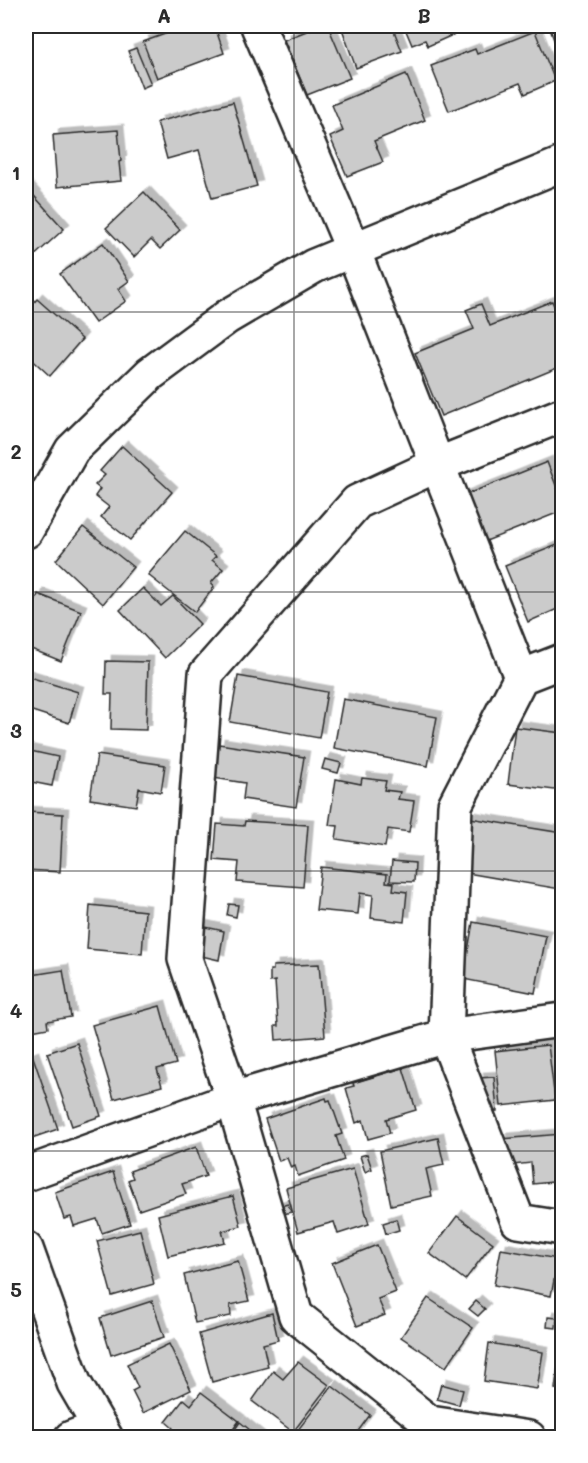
<svg xmlns="http://www.w3.org/2000/svg" width="588" height="1463" font-family="Mali,sans-serif">
  <style>
    .building { fill: #cbcbcb; stroke: #2b2b2b; stroke-width: 1.5; filter: url(#shadow) }
    .lines { fill: none; stroke-linecap: round; stroke-linejoin: round }
    .street-casing { stroke: #2b2b2b; stroke-width: 38 }
    .secondary-casing { stroke: #2b2b2b; stroke-width: 38 }
    .street { stroke: #fff; stroke-width: 33 }
    .secondary { stroke: #fff; stroke-width: 33 }
    .grid { fill: none; stroke: #2b2b2b; stroke-width: 1.5; stroke-opacity: 0.55 }
    .neatline { fill: none; stroke: #2b2b2b; stroke-width: 2 }
    .grid-label { font-size: 20px; text-anchor: middle; font-weight: bold; fill: #2b2b2b }
  </style>
  <defs>
    <filter id="shadow"><feDropShadow dx="5.5" dy="-5.5" stdDeviation="0" flood-color="#0004"/></filter>
  </defs>
  <rect width="100%" height="100%" fill="#fff"/>
  <filter id="ink" filterUnits="userSpaceOnUse"><feTurbulence type="fractalNoise" baseFrequency=".0167" numOctaves="2"/><feDisplacementMap in="SourceGraphic" scale="12" xChannelSelector="R" yChannelSelector="G"/><feConvolveMatrix kernelMatrix="1 2 1 2 8 2 1 2 1" color-interpolation-filters="sRGB"/></filter>
  <g filter="url(#ink)">
    <!-- building -->
    <g class="building">
      <polygon points="187,26 201,26 203,31 215,27 224,53 157,78 143,42"/>
      <polygon points="319,26 328,26 350,78 307,95 284,40"/>
      <polygon points="341,26 392,26 402,51 356,68"/>
      <polygon points="404,26 454,26 457,33 428,46 425,40 412,45"/>
      <polygon points="549,26 562,26 562,62"/>
      <polygon points="535,31 555,81 525,94 520,83 449,111 431,66 475,49 477,54"/>
      <polygon points="136,48 151,84 142,88 128,51"/>
      <polygon points="406,74 425,120 374,141 383,162 347,176 330,137 343,131 332,105"/>
      <polygon points="233,102 257,186 212,198 199,150 167,159 157,122"/>
      <polygon points="118,130 121,161 119,162 121,181 57,187 53,135"/>
      <polygon points="26,187 64,229 31,259 26,253"/>
      <polygon points="144,192 180,230 160,249 151,240 134,257 106,228"/>
      <polygon points="103,243 129,281 118,289 126,301 95,323 60,274"/>
      <polygon points="37,299 82,339 50,376 26,354 26,312"/>
      <polygon points="552,301 562,325 562,366 441,416 415,353 474,329 466,310 481,304 490,326"/>
      <polygon points="122,446 172,492 130,540 101,517 109,507 95,496 100,489 95,485 105,475 100,471"/>
      <polygon points="547,462 562,501 562,511 481,543 460,497"/>
      <polygon points="83,527 133,567 103,604 56,560"/>
      <polygon points="185,531 216,556 212,560 223,569 211,583 214,587 195,612 148,575"/>
      <polygon points="562,543 562,607 528,622 505,566"/>
      <polygon points="143,588 161,606 173,596 200,624 165,658 120,610"/>
      <polygon points="38,594 81,611 61,661 26,647 26,625"/>
      <polygon points="106,661 148,662 146,730 111,729 112,694 105,694"/>
      <polygon points="26,676 78,692 69,723 26,709"/>
      <polygon points="238,676 327,692 319,738 230,722"/>
      <polygon points="343,699 437,717 428,766 334,748"/>
      <polygon points="515,727 562,733 562,791 508,784"/>
      <polygon points="219,744 304,757 296,807 243,799 245,783 213,778"/>
      <polygon points="26,750 58,757 52,786 26,781"/>
      <polygon points="97,755 165,765 161,792 139,788 136,806 90,799"/>
      <polygon points="325,759 341,763 338,773 322,769"/>
      <polygon points="362,778 386,781 384,790 400,792 398,799 414,801 409,832 388,829 385,847 336,839 338,826 329,825 336,779 361,784"/>
      <polygon points="26,812 63,814 60,872 26,870"/>
      <polygon points="464,817 562,833 562,877 560,889 455,871"/>
      <polygon points="245,821 308,825 303,887 237,882 239,862 214,860 217,824 244,826"/>
      <polygon points="392,861 415,863 414,882 390,881"/>
      <polygon points="321,867 387,874 386,882 394,883 393,890 407,892 404,922 371,918 373,895 360,893 358,914 316,910"/>
      <polygon points="229,904 238,905 236,917 227,915"/>
      <polygon points="90,905 145,911 142,954 87,949"/>
      <polygon points="473,922 546,936 535,993 463,979"/>
      <polygon points="201,926 224,931 219,960 197,955"/>
      <polygon points="319,964 325,1036 276,1040 275,1026 278,1026 275,981 270,982 270,970 273,970 273,966"/>
      <polygon points="63,970 71,1017 47,1021 48,1028 26,1032 26,976"/>
      <polygon points="160,1006 176,1064 157,1069 162,1086 114,1099 92,1025"/>
      <polygon points="77,1043 101,1116 72,1126 47,1053"/>
      <polygon points="548,1045 555,1100 501,1106 495,1051"/>
      <polygon points="33,1057 58,1129 26,1140 26,1060"/>
      <polygon points="403,1068 416,1110 386,1119 390,1133 368,1139 363,1120 356,1123 346,1088 354,1086 353,1083"/>
      <polygon points="556,1069 562,1069 562,1095 557,1095"/>
      <polygon points="494,1077 497,1111 481,1112 478,1078"/>
      <polygon points="326,1098 327,1101 330,1100 342,1134 336,1136 344,1160 298,1176 295,1166 291,1168 287,1158 279,1161 265,1119"/>
      <polygon points="562,1134 562,1181 533,1184 531,1163 503,1166 501,1139"/>
      <polygon points="438,1138 444,1165 426,1169 432,1196 391,1205 380,1151"/>
      <polygon points="196,1147 206,1176 182,1184 186,1194 139,1210 128,1180 133,1178 130,1171"/>
      <polygon points="367,1154 372,1169 365,1172 360,1156"/>
      <polygon points="353,1169 369,1224 338,1234 334,1222 298,1232 286,1188"/>
      <polygon points="113,1172 130,1224 102,1233 97,1219 74,1226 71,1217 64,1219 55,1192"/>
      <polygon points="233,1196 241,1226 222,1231 225,1242 168,1256 158,1215"/>
      <polygon points="288,1204 291,1212 280,1215 277,1207"/>
      <polygon points="457,1216 493,1243 465,1280 429,1253"/>
      <polygon points="396,1219 399,1230 386,1234 383,1223"/>
      <polygon points="140,1230 154,1284 112,1296 97,1241"/>
      <polygon points="377,1245 396,1292 378,1299 385,1315 357,1326 332,1263"/>
      <polygon points="501,1249 558,1259 551,1296 494,1285"/>
      <polygon points="238,1261 249,1301 230,1305 231,1316 195,1323 184,1275"/>
      <polygon points="428,1298 473,1328 446,1367 401,1337"/>
      <polygon points="152,1301 164,1337 111,1355 100,1318"/>
      <polygon points="476,1301 485,1309 478,1316 469,1309"/>
      <polygon points="272,1313 278,1340 263,1344 268,1367 212,1382 199,1334"/>
      <polygon points="548,1317 557,1318 556,1328 547,1327"/>
      <polygon points="489,1343 543,1352 537,1389 484,1381"/>
      <polygon points="169,1344 191,1390 143,1413 132,1391 138,1388 127,1364"/>
      <polygon points="560,1350 562,1350 562,1390 555,1389"/>
      <polygon points="298,1362 329,1385 293,1432 252,1401 273,1371 283,1379"/>
      <polygon points="441,1384 463,1390 459,1405 437,1399"/>
      <polygon points="332,1386 370,1415 353,1438 306,1438 297,1431"/>
      <polygon points="201,1392 239,1421 227,1438 172,1438 168,1435 173,1428 166,1422 184,1399 191,1405"/>
      <polygon points="240,1422 260,1438 229,1438"/>
    </g>
    <g class="lines">
      <!-- street casing -->
      <g class="street-casing">
        <g id="street">
          <polyline points="258,26 353,250 521,677"/>
          <polyline points="562,661 521,677 455,805 446,1036 518,1221 562,1228"/>
          <polyline points="26,1174 233,1099 446,1036 562,1020"/>
          <polyline points="71,1438 100,1427"/>
          <polyline points="529,1438 430,1423 296,1316 233,1099 185,959 206,674 357,502 437,465 562,415"/>
        </g>
      </g>
      <!-- secondary casing -->
      <g class="secondary-casing">
        <g id="secondary">
          <polyline points="26,531 72,450 150,374 227,317 314,266 562,164"/>
          <polyline points="26,1249 74,1383 106,1438"/>
        </g>
      </g>
      <!-- street -->
      <use href="#street" class="street"/>
      <!-- secondary -->
      <use href="#secondary" class="secondary"/>
    </g>
  </g>
  <!-- grid -->
  <path class="grid" d="M294,26V1438M26,312H562M26,592H562M26,871H562M26,1151H562"/>
  <!-- margin -->
  <rect width="588" height="1463" fill="none" stroke="#fff" stroke-width="66"/>
  <rect x="33" y="33" width="522" height="1397" class="neatline"/>
  <g class="grid-label">
    <text x="164" y="23">A</text>
    <text x="424" y="23">B</text>
    <text x="16" y="180">1</text>
    <text x="16" y="459">2</text>
    <text x="16" y="738">3</text>
    <text x="16" y="1018">4</text>
    <text x="16" y="1297">5</text>
  </g>
</svg>
